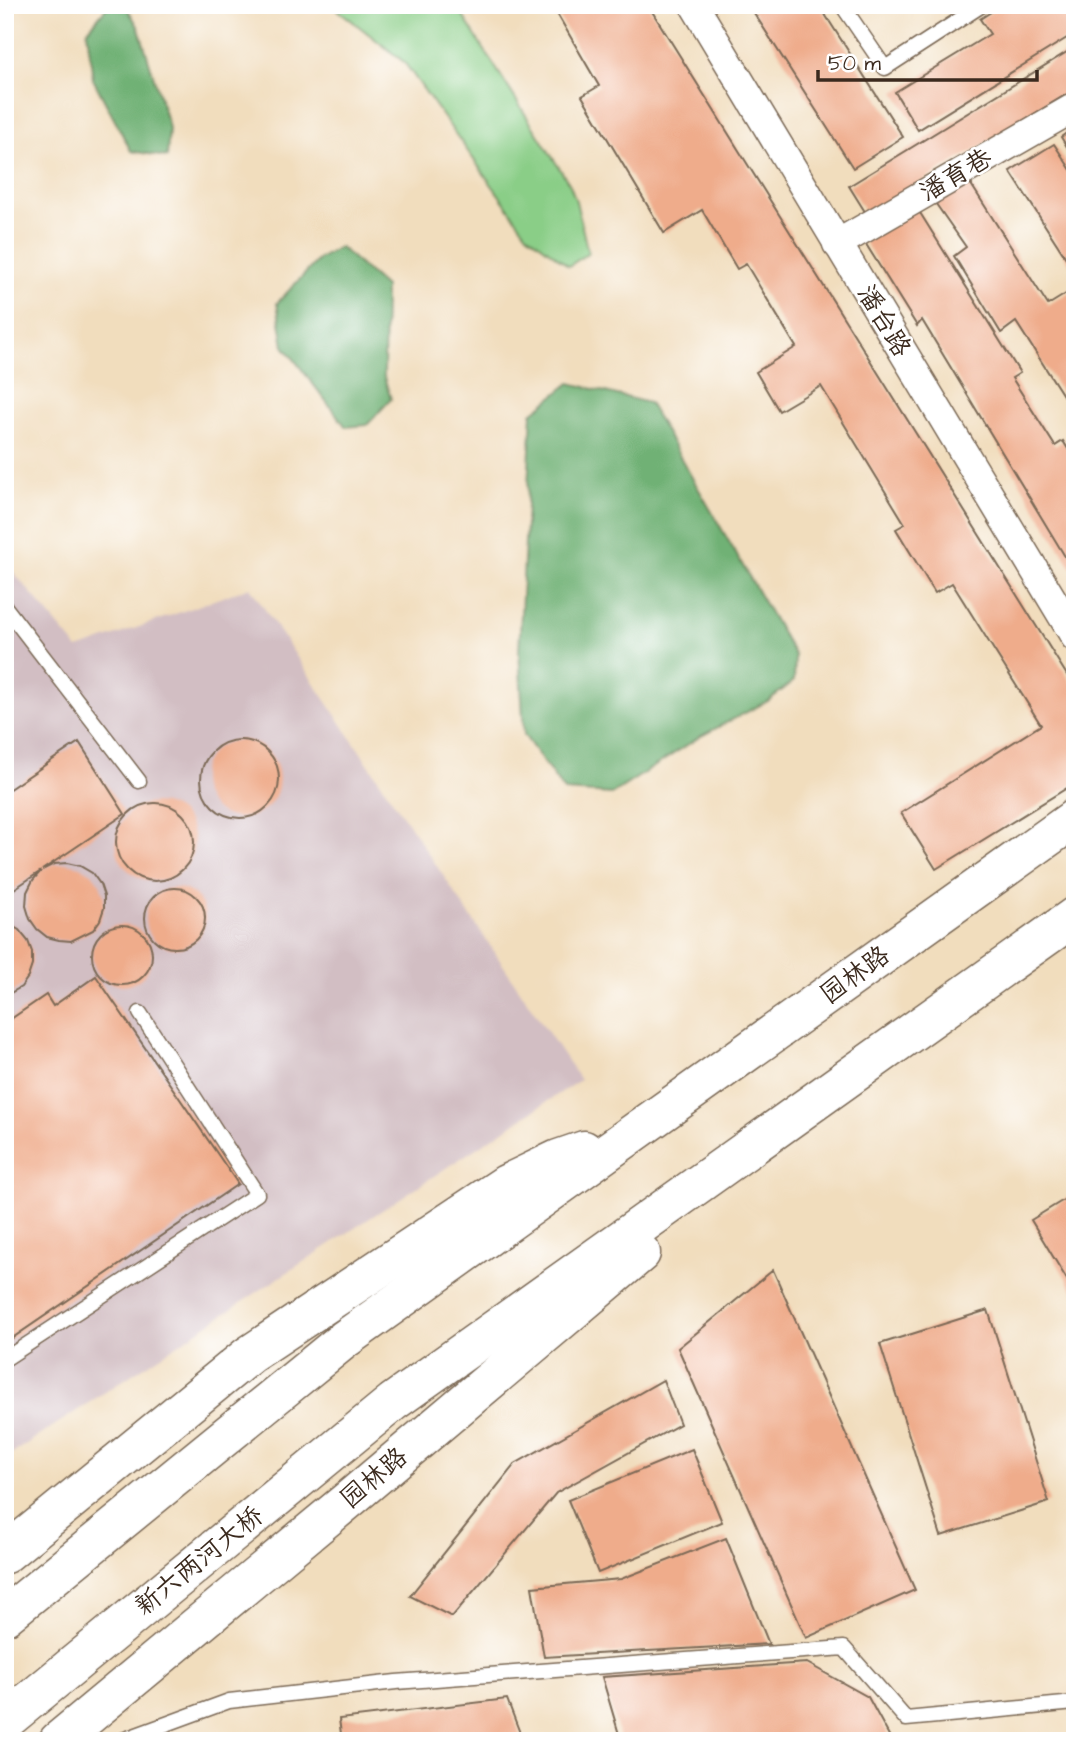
<svg xmlns="http://www.w3.org/2000/svg" width="1080" height="1746" font-family="'Architects Daughter','LXGW WenKai TC',sans-serif">
  <style>
    .industrial { fill: #d2bec3 }
    .green { fill: #8ace87; stroke: #627c52; stroke-width: 2 }
    .forest { fill: #6fb174; stroke: #556e49; stroke-width: 2 }
    .building { fill: #efac8b }
    .lines { fill: none; stroke-linecap: round; stroke-linejoin: round }
    .lane-casing { stroke: #7b6956; stroke-width: 17 }
    .street-casing { stroke: #7b6956; stroke-width: 31 }
    .primary-casing { stroke: #7b6956; stroke-width: 41 }
    .lane { stroke: #fff; stroke-width: 14 }
    .street { stroke: #fff; stroke-width: 28 }
    .primary { stroke: #fff; stroke-width: 38 }
    .labels { text-anchor: middle; dominant-baseline: central; stroke-width: 5; stroke-linejoin: round; paint-order: stroke }
    .street-label { font-size: 26px; fill: #3b2a1e; stroke: #fff }
  </style>
  <rect width="100%" height="100%" fill="#fff"/>
  <filter id="ink" filterUnits="userSpaceOnUse"><feTurbulence type="fractalNoise" baseFrequency=".0143" numOctaves="2"/><feDisplacementMap in="SourceGraphic" scale="14" xChannelSelector="R" yChannelSelector="G"/><feConvolveMatrix kernelMatrix="1 2 1 2 8 2 1 2 1" color-interpolation-filters="sRGB"/></filter>
  <filter id="wash" filterUnits="userSpaceOnUse"><feTurbulence type="fractalNoise" baseFrequency=".00686" numOctaves="4" result="noise"/><feDisplacementMap in="SourceGraphic" scale="28" xChannelSelector="R" yChannelSelector="G"/><feGaussianBlur stdDeviation="1.57" result="paint"/><feColorMatrix in="noise" values="0 0 0 0 0 0 0 0 0 0 0 0 0 0 0 0 0 1.4 0 .05"/><feComposite in="paint" operator="in"/></filter>
  <g filter="url(#wash)">
    <rect width="100%" height="100%" fill="#f1ddbd"/>
    <!-- industrial -->
    <polygon class="industrial" points="5,562 78,649 250,587 580,1080 5,1458"/>
    <!-- green -->
    <polygon class="green" points="332,5 456,5 570,185 576,201 588,253 569,266 527,234 404,62"/>
    <!-- forest -->
    <g class="forest">
      <polygon points="126,6 139,28 169,128 167,157 131,151 93,79 87,31 107,7"/>
      <polygon points="340,247 385,287 384,377 391,399 367,425 346,427 284,346 277,303 319,259"/>
      <polygon points="570,383 649,403 795,656 794,681 768,701 701,736 612,794 564,791 524,735 519,651 532,413"/>
    </g>
    <g id="blocks">
      <!-- building -->
      <g class="building">
        <polygon points="552,5 648,5 1075,688 1075,783 936,869 901,813 1041,725 952,583 935,593 896,529 905,524 821,386 779,411 756,372 796,347 746,264 737,269 702,210 664,233 582,96 599,86"/>
        <polygon points="749,5 819,5 903,137 853,168"/>
        <polygon points="1002,5 1075,5 1075,33 918,130 895,92 990,34 980,19"/>
        <polygon points="1075,47 1075,89 867,215 849,186"/>
        <polygon points="1075,127 1075,160 1061,137"/>
        <polygon points="1054,144 1075,176 1075,272 1010,171"/>
        <polygon points="967,178 1048,305 1069,292 1075,301 1075,414 1016,322 1001,333 954,256 966,247 936,204"/>
        <polygon points="917,208 1020,373 1012,378 1055,446 1063,441 1075,460 1075,573 922,320 917,326 864,241"/>
        <circle cx="240" cy="779" r="39"/>
        <polygon points="79,742 125,814 42,870 54,864 67,863 80,866 92,873 100,884 104,896 104,908 100,920 93,930 71,941 59,940 47,937 37,929 30,919 26,906 27,892 33,880 41,871 5,895 5,792"/>
        <circle cx="155" cy="842" r="39"/>
        <circle cx="175" cy="918" r="30"/>
        <polygon points="5,922 19,930 28,941 32,952 32,965 28,977 21,987 5,996"/>
        <circle cx="122" cy="955" r="30"/>
        <polygon points="96,976 238,1184 5,1343 5,1023 46,995 53,1006"/>
        <polygon points="1075,1193 1075,1293 1031,1220"/>
        <polygon points="773,1270 915,1590 806,1638 678,1348"/>
        <polygon points="988,1310 1049,1502 941,1536 880,1344"/>
        <polygon points="663,1380 680,1424 556,1493 452,1617 410,1596 515,1464"/>
        <polygon points="692,1449 722,1522 598,1573 568,1500"/>
        <polygon points="726,1538 769,1644 544,1657 532,1587 621,1579"/>
        <polygon points="807,1663 868,1697 892,1741 621,1741 602,1677"/>
        <polygon points="507,1699 523,1741 455,1741 453,1736 412,1741 342,1741 339,1719"/>
      </g>
    </g>
  </g>
  <g filter="url(#ink)">
    <use href="#blocks" fill-opacity="0" stroke="#7b6956" stroke-width="2"/>
    <g class="lines">
      <!-- lane casing -->
      <g class="lane-casing">
        <g id="lane">
          <polyline points="842,5 885,68 982,5"/>
          <polyline points="5,607 139,781"/>
          <polyline points="5,1359 257,1194 140,1013"/>
          <polyline points="120,1741 229,1701 396,1682 844,1648 906,1719 1075,1703"/>
        </g>
      </g>
      <!-- street casing -->
      <g class="street-casing">
        <g id="street">
          <polyline points="694,5 1075,637"/>
          <polyline points="837,244 1075,107"/>
        </g>
      </g>
      <!-- primary casing -->
      <g class="primary-casing">
        <g id="primary">
          <polyline points="5,1554 249,1355 506,1184 558,1159 584,1150"/>
          <polyline points="5,1616 345,1339 1075,818"/>
          <polyline points="5,1721 393,1402 1075,916"/>
          <polyline points="58,1741 352,1497 641,1253"/>
        </g>
      </g>
      <!-- lane -->
      <use href="#lane" class="lane"/>
      <!-- street -->
      <use href="#street" class="street"/>
      <!-- primary -->
      <use href="#primary" class="primary"/>
    </g>
  </g>
  <g class="labels">
    <!-- street labels -->
    <g class="street-label">
      <text transform="translate(956 175) rotate(-30)">潘育巷</text>
      <text transform="translate(884 321) rotate(59)">潘台路</text>
      <text transform="translate(855 975) rotate(-36)">园林路</text>
      <text transform="translate(374 1478) rotate(-40)">园林路</text>
      <text transform="translate(199 1561) rotate(-39)">新六两河大桥</text>
    </g>
  </g>
  <!-- margin -->
  <rect width="1080" height="1746" fill="none" stroke="#fff" stroke-width="28"/>
  <!-- scale -->
  <path d="M818 70v10h219v-10" fill="none" stroke="#3b2a1e" stroke-width="3.5"/>
  <text x="828" y="70" font-size="21" fill="#3b2a1e" stroke="#ffffff" stroke-width="5" paint-order="stroke">50 m</text>
</svg>
